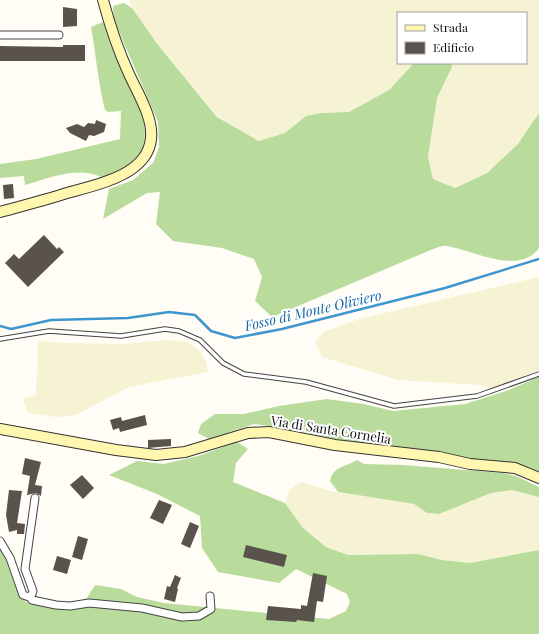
<svg xmlns="http://www.w3.org/2000/svg" width="539" height="634" font-family="'Playfair Display',serif">
  <style>
    .farmland { fill: #f6f3d4 }
    .forest { fill: #b9dc9c }
    .lines { fill: none; stroke-linecap: round; stroke-linejoin: round }
    .stream { stroke: #3f96cf; stroke-width: 2.5 }
    .building { fill: #5a524d }
    .lane-casing { stroke: #444; stroke-width: 5.5 }
    .street-casing { stroke: #444; stroke-width: 9 }
    .secondary-casing { stroke: #333; stroke-width: 12 }
    .lane { stroke: #fff; stroke-width: 3.5 }
    .street { stroke: #fff; stroke-width: 7 }
    .secondary { stroke: #fff6b0; stroke-width: 10 }
    .labels { text-anchor: middle; dominant-baseline: central; stroke-width: 4; stroke-linejoin: round; paint-order: stroke }
    .street-label { font-size: 13px; fill: #111; stroke: #fff }
    .water-label { font-size: 14px; font-style: italic; fill: #1768a6; stroke: #fff }
  </style>
  <rect width="100%" height="100%" fill="#fffdf5"/>
  <!-- farmland -->
  <g class="farmland">
    <polygon points="130,0 539,0 539,113 518,144 487,173 455,188 433,179 428,157 437,98 452,67 451,63 526,63 526,13 398,13 398,63 414,63 389,90 349,112 321,113 306,116 285,133 260,141 218,117 158,45 132,8"/>
    <polygon points="539,277 539,370 492,389 481,385 398,380 322,357 315,342 324,332 359,319"/>
    <polygon points="166,340 187,342 198,349 206,361 208,372 129,387 76,415 56,417 28,413 23,398 36,395 38,341 65,343 122,344"/>
    <polygon points="302,482 330,491 414,504 427,513 439,514 491,493 511,490 535,495 539,497 539,550 470,563 442,560 418,554 348,555 326,547 303,528 285,503 289,491 297,484"/>
  </g>
  <!-- forest -->
  <g class="forest">
    <path d="M124,3L132,8L158,45L217,117L259,141L285,133L306,116L321,113L349,112L389,90L414,63H451L452,67L437,98L428,157L433,179L455,188L487,173L518,144L539,113V248C519,276 472,250 447,246C441,245 432,250 426,252L272,317L255,301L262,277L254,259L222,248L173,241L156,224L160,192L147,193L103,219L109,189L133,180L153,163L159,147L158,122L114,20L113,6Z"/>
    <path d="M103,22C110,38 116,55 123,71C134,96 156,130 138,157C130,168 114,173 101,177C77,166 50,178 25,185L24,176L0,178V164L36,159L120,139L121,111L108,112L105,110C98,82 96,55 91,27Z"/>
    <polygon points="539,377 539,473 522,465 504,462 470,459 342,440 277,427 254,424 209,439 198,433 201,424 215,414 244,414 279,406 327,399 364,404 393,411 465,404 506,391"/>
    <polygon points="237,442 248,449 236,463 233,482 285,503 303,528 326,547 348,555 418,554 442,560 470,563 539,550 539,634 0,634 0,545 19,595 26,602 69,607 87,598 95,585 121,589 137,597 164,603 329,619 346,611 350,602 347,594 296,569 279,583 218,572 202,548 200,516 157,494 109,475 137,461 164,464 198,456"/>
    <path d="M357,460L364,464L403,465L503,473L516,476L539,487V497L512,490L491,493L439,514L427,513L414,504L338,492L330,481C333,466 346,467 357,460Z"/>
  </g>
  <g class="lines">
    <!-- stream -->
    <polyline class="stream" points="0,326 11,329 51,320 128,318 169,312 195,315 211,331 235,338 282,329 445,288 539,259"/>
  </g>
  <!-- building -->
  <g class="building">
    <polygon points="63,7 77,9 77,26 63,27"/>
    <polygon points="63,45 85,45 85,61 0,61 0,46 63,47"/>
    <polygon points="96,120 106,124 104,132 94,136 89,135 86,141 70,133 66,128 77,124 84,127 88,123 95,124"/>
    <polygon points="13,184 14,198 4,199 3,185"/>
    <polygon points="44,235 57,249 59,247 64,252 28,287 5,263 14,254 19,259"/>
    <polygon points="145,415 147,425 120,432 119,428 113,430 110,420 121,417 122,421"/>
    <polygon points="171,439 171,446 148,448 148,440"/>
    <polygon points="25,458 41,462 35,485 42,486 41,496 36,493 27,495 30,476 22,474"/>
    <polygon points="82,475 94,488 83,499 70,485"/>
    <polygon points="9,490 22,491 17,523 25,524 24,534 17,534 17,530 9,532 6,515"/>
    <polygon points="159,500 172,505 163,524 150,518"/>
    <polygon points="190,522 199,526 190,548 181,544"/>
    <polygon points="78,536 88,539 82,560 72,557"/>
    <polygon points="246,545 287,555 284,567 243,557"/>
    <polygon points="57,556 71,560 67,574 53,570"/>
    <polygon points="313,573 327,576 323,602 317,601 314,622 297,620 296,622 266,620 268,606 301,609 301,605 307,606"/>
    <polygon points="175,575 181,578 177,588 178,589 175,602 164,599 167,586 170,587"/>
  </g>
  <g class="lines">
    <!-- lane casing -->
    <g class="lane-casing">
      <polyline id="lane" points="0,339 49,331 121,336 165,329 179,331 200,340 223,363 244,374 306,382 394,406 477,396 539,374"/>
    </g>
    <!-- street casing -->
    <g class="street-casing">
      <g id="street">
        <polyline points="0,35 59,35"/>
        <polyline points="0,541 10,558 23,595 29,597 32,594 33,591 25,569 35,498"/>
        <polyline points="30,597 32,600 56,605 70,606 89,603 142,608 182,617 199,616 211,609 210,596"/>
      </g>
    </g>
    <!-- secondary casing -->
    <g class="secondary-casing">
      <g id="secondary">
        <path d="M0,212C22,206 45,200 67,193C107,182 168,170 147,113C142,99 135,87 129,74C118,50 110,26 103,0"/>
        <polyline points="0,429 116,450 156,455 185,452 248,433 269,432 335,445 439,457 470,464 515,468 539,478"/>
      </g>
    </g>
    <!-- lane -->
    <use href="#lane" class="lane"/>
    <!-- street -->
    <use href="#street" class="street"/>
    <!-- secondary -->
    <use href="#secondary" class="secondary"/>
  </g>
  <g class="labels">
    <!-- street labels -->
    <g class="street-label">
      <text transform="translate(331 429) rotate(9)">Via di Santa Cornelia</text>
    </g>
    <!-- water labels -->
    <g class="water-label">
      <text transform="translate(313 310) rotate(-13)">Fosso di Monte Oliviero</text>
    </g>
  </g>
  <!-- legend -->
  <rect x="397" y="12" width="130" height="52" fill="#ffffff" stroke="#a0a0a0"/>
  <rect x="405" y="25" width="20" height="6" fill="#fff6b0" stroke="#a0a0a0"/>
  <text x="433" y="32" font-size="12" fill="#111111">Strada</text>
  <rect x="405" y="42" width="20" height="12" fill="#5a524d" stroke="#a0a0a0"/>
  <text x="433" y="52" font-size="12" fill="#111111">Edificio</text>
</svg>
